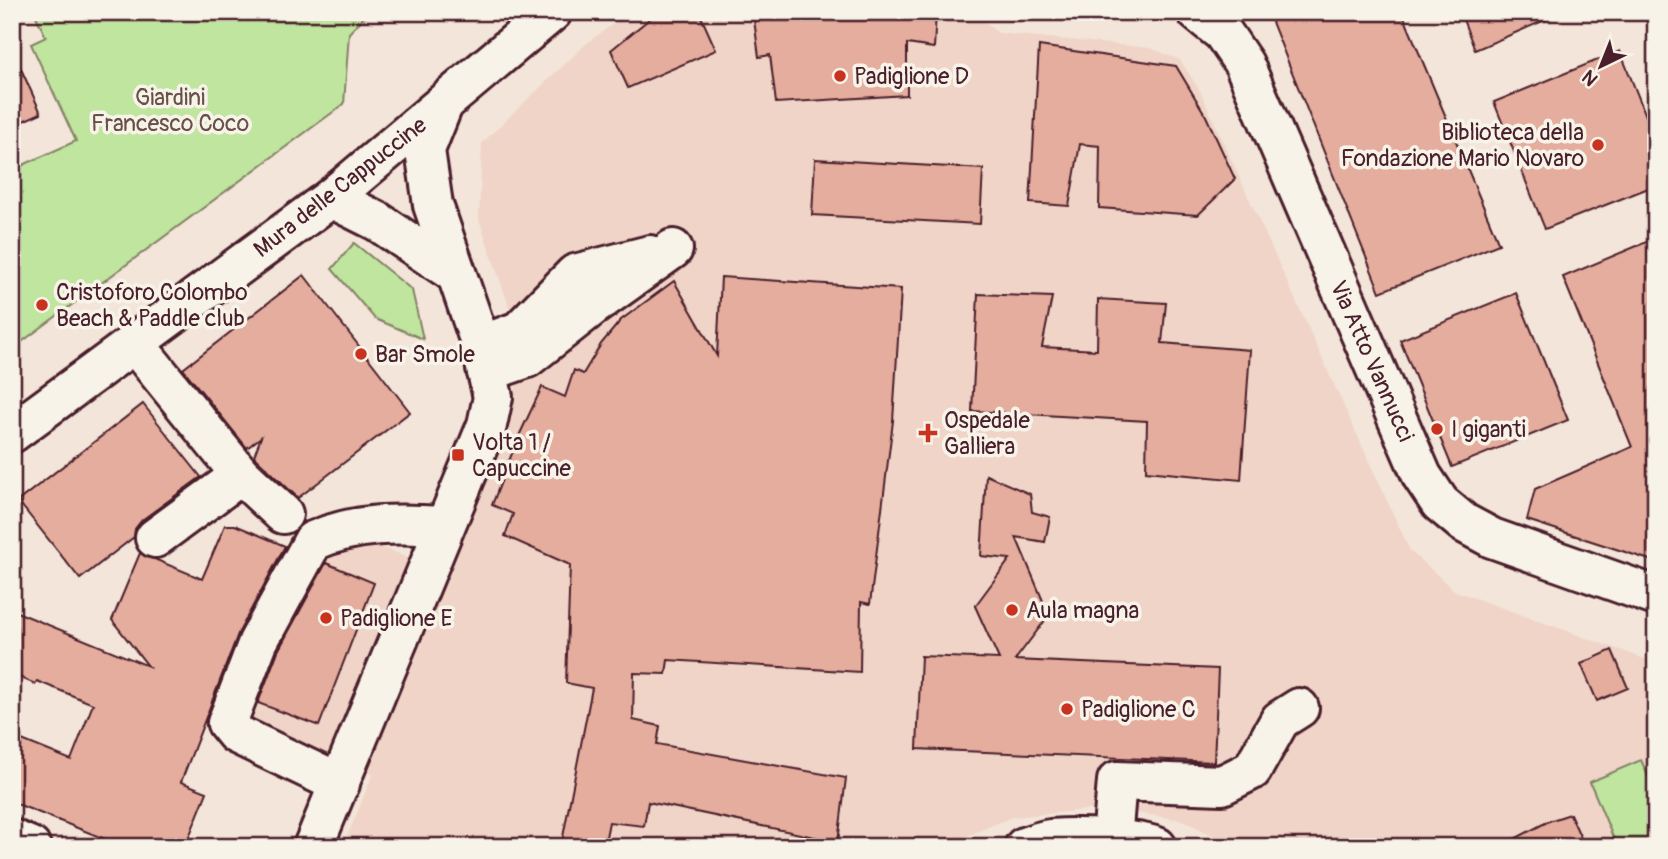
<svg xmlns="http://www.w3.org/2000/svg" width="1668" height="859" font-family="Pangolin,sans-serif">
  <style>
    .built { fill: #efd4c7 }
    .green { fill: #bfe59f; stroke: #848265; stroke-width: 2 }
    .building { fill: #e5ad9d; stroke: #4a1f2b; stroke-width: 2 }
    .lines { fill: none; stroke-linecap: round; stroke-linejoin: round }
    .minor-casing { stroke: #4a1f2b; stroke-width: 44 }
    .minor { stroke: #f7f3e8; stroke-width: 38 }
    .poi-dot { fill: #c8321e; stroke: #f7f3e8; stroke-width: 2.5 }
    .labels { text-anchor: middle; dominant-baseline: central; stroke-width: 7; stroke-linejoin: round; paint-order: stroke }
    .poi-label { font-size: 23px; fill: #4a1f2b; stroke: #f7f3e8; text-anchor: start }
    .park-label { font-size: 23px; fill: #675048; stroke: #f7f3e8 }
    .street-label { font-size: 23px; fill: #4a1f2b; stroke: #f7f3e8 }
  </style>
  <rect width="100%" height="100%" fill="#f3e5d9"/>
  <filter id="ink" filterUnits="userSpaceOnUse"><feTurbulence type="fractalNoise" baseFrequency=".0143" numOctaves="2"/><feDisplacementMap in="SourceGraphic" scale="14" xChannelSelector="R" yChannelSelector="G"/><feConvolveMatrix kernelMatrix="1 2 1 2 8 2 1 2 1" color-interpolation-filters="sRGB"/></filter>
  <g filter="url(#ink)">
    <!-- built -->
    <polygon class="built" points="629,12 973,12 998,33 1150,48 1180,60 1200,91 1410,551 1455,591 1656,663 1656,847 1237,847 1182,820 1107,808 1012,817 940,847 343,847 373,774 246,717 321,525 446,571 527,358 479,219 482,143 586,44"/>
    <!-- green -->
    <g class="green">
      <polygon points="34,12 369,12 349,33 344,104 12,349 12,170 76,141 31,44 46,37"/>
      <polygon points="354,243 412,290 423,339 375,319 332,269"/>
      <polygon points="1641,760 1656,794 1656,847 1617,847 1590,782"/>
    </g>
    <!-- building -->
    <g class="building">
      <polygon points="658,12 699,12 716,50 628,88 611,50"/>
      <polygon points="753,12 936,12 934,48 907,44 907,95 776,103 770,55 759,57"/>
      <polygon points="1268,12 1402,12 1499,244 1380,292"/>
      <polygon points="1460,12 1564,12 1475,50"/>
      <polygon points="1039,46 1176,66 1206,116 1235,179 1198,215 1099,208 1100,146 1080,144 1069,206 1030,203"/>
      <polygon points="12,49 41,113 12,126"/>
      <polygon points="1620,51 1656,141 1656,185 1545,229 1494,102"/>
      <polygon points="815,159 983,169 980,224 812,215"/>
      <polygon points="1656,238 1656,562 1527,520 1535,489 1632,447 1563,277"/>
      <polygon points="304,275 410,412 298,498 254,456 261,437 247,448 183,369"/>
      <polygon points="721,277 901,289 893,421 870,604 861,602 860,672 668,660 666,674 634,673 633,720 660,726 657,744 846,778 838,842 648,802 644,826 609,822 604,847 561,847 592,688 566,683 570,565 505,536 513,514 492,505 518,438 542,387 565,397 574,370 583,374 601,344 621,320 674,281 717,356"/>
      <polygon points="1516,293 1568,420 1452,467 1400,340"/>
      <polygon points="978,294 1052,297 1042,347 1097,350 1098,299 1166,303 1162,343 1250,350 1241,480 1146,471 1147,421 972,411"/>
      <polygon points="143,404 201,477 142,520 135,529 134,537 80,579 18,501"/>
      <polygon points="986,475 1030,494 1032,512 1050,517 1045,542 1016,537 1049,615 1015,660 1218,669 1214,762 917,749 921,656 999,659 975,606 1010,559 981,556"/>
      <polygon points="225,525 235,525 285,546 238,634 181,782 207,792 185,847 125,847 12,802 12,736 71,760 93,704 37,681 35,684 12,674 12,610 148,666 112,620 140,553 202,579"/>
      <polygon points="326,563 374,583 319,726 258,703 278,651"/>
      <polygon points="1612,650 1628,688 1597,701 1581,664"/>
      <polygon points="1570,814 1585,847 1499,847 1549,821"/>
    </g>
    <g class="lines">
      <!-- minor casing -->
      <g class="minor-casing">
        <g id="minor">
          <polyline points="1197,12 1223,33 1244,64 1422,476 1440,503 1464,523 1492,538 1656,596"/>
          <polyline points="331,198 377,221 456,274"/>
          <polyline points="135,344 241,475 283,514"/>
          <polyline points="481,345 519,331 575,274 650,255"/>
          <polyline points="487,372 527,358 593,306 673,249"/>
          <polyline points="12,433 331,198 552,12"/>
          <polyline points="155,538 241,475"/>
          <path d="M340,784L236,734L227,723L258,642L313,541C356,522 399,523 444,526"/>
          <polyline points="12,839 31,847"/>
          <polyline points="1112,840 1117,781 1222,785 1252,770 1280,720 1299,708"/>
          <polyline points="313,847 487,425 493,397 487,372 481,345 433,205 425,150 443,105"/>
          <path d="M1024,847C1033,844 1042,840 1051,839C1075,837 1136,838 1157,847"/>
        </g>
      </g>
      <!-- minor -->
      <use href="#minor" class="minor"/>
    </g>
  </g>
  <!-- markers -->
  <g class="poi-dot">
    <circle cx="840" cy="76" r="7"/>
    <circle cx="1598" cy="145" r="7"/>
    <circle cx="42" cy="305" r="7"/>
    <circle cx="361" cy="354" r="7"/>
    <circle cx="1437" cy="429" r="7"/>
    <path d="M924.5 422.5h7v7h7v7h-7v7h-7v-7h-7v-7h7z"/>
    <rect x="451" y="448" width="14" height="14" rx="3.5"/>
    <circle cx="1012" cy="610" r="7"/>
    <circle cx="326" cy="618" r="7"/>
    <circle cx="1067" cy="709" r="7"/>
  </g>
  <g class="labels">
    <!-- poi labels -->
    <g class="poi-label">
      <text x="854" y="76">Padiglione D</text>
      <text x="1584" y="132" text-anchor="end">Biblioteca della<tspan x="1584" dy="26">Fondazione Mario Novaro</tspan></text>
      <text x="56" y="292">Cristoforo Colombo<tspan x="56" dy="26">Beach &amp; Paddle club</tspan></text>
      <text x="375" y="354">Bar Smole</text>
      <text x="944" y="420">Ospedale<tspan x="944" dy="26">Galliera</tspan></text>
      <text x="1451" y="429">I giganti</text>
      <text x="472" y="442">Volta 1 /<tspan x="472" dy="26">Capuccine</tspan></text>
      <text x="1026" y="610">Aula magna</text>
      <text x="340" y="618">Padiglione E</text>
      <text x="1081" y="709">Padiglione C</text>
    </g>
    <!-- park labels -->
    <g class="park-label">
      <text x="170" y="97">Giardini<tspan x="170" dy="26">Francesco Coco</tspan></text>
    </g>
    <!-- street labels -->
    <g class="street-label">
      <text transform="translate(340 187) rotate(-38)">Mura delle Cappuccine</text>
      <text transform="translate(1372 361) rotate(66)">Via Atto Vannucci</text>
    </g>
  </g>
  <!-- margin -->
  <rect width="1668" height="859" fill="none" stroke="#f7f3e8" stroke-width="42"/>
  <rect x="21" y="21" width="1626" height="817" fill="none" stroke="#4a1f2b" stroke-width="2.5" filter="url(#ink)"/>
  <!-- north arrow -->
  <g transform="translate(1601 66) rotate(223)" stroke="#f7f3e8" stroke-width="5" paint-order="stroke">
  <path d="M0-5L12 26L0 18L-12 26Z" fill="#4a1f2b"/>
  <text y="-10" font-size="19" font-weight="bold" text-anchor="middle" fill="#4a1f2b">N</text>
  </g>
</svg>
